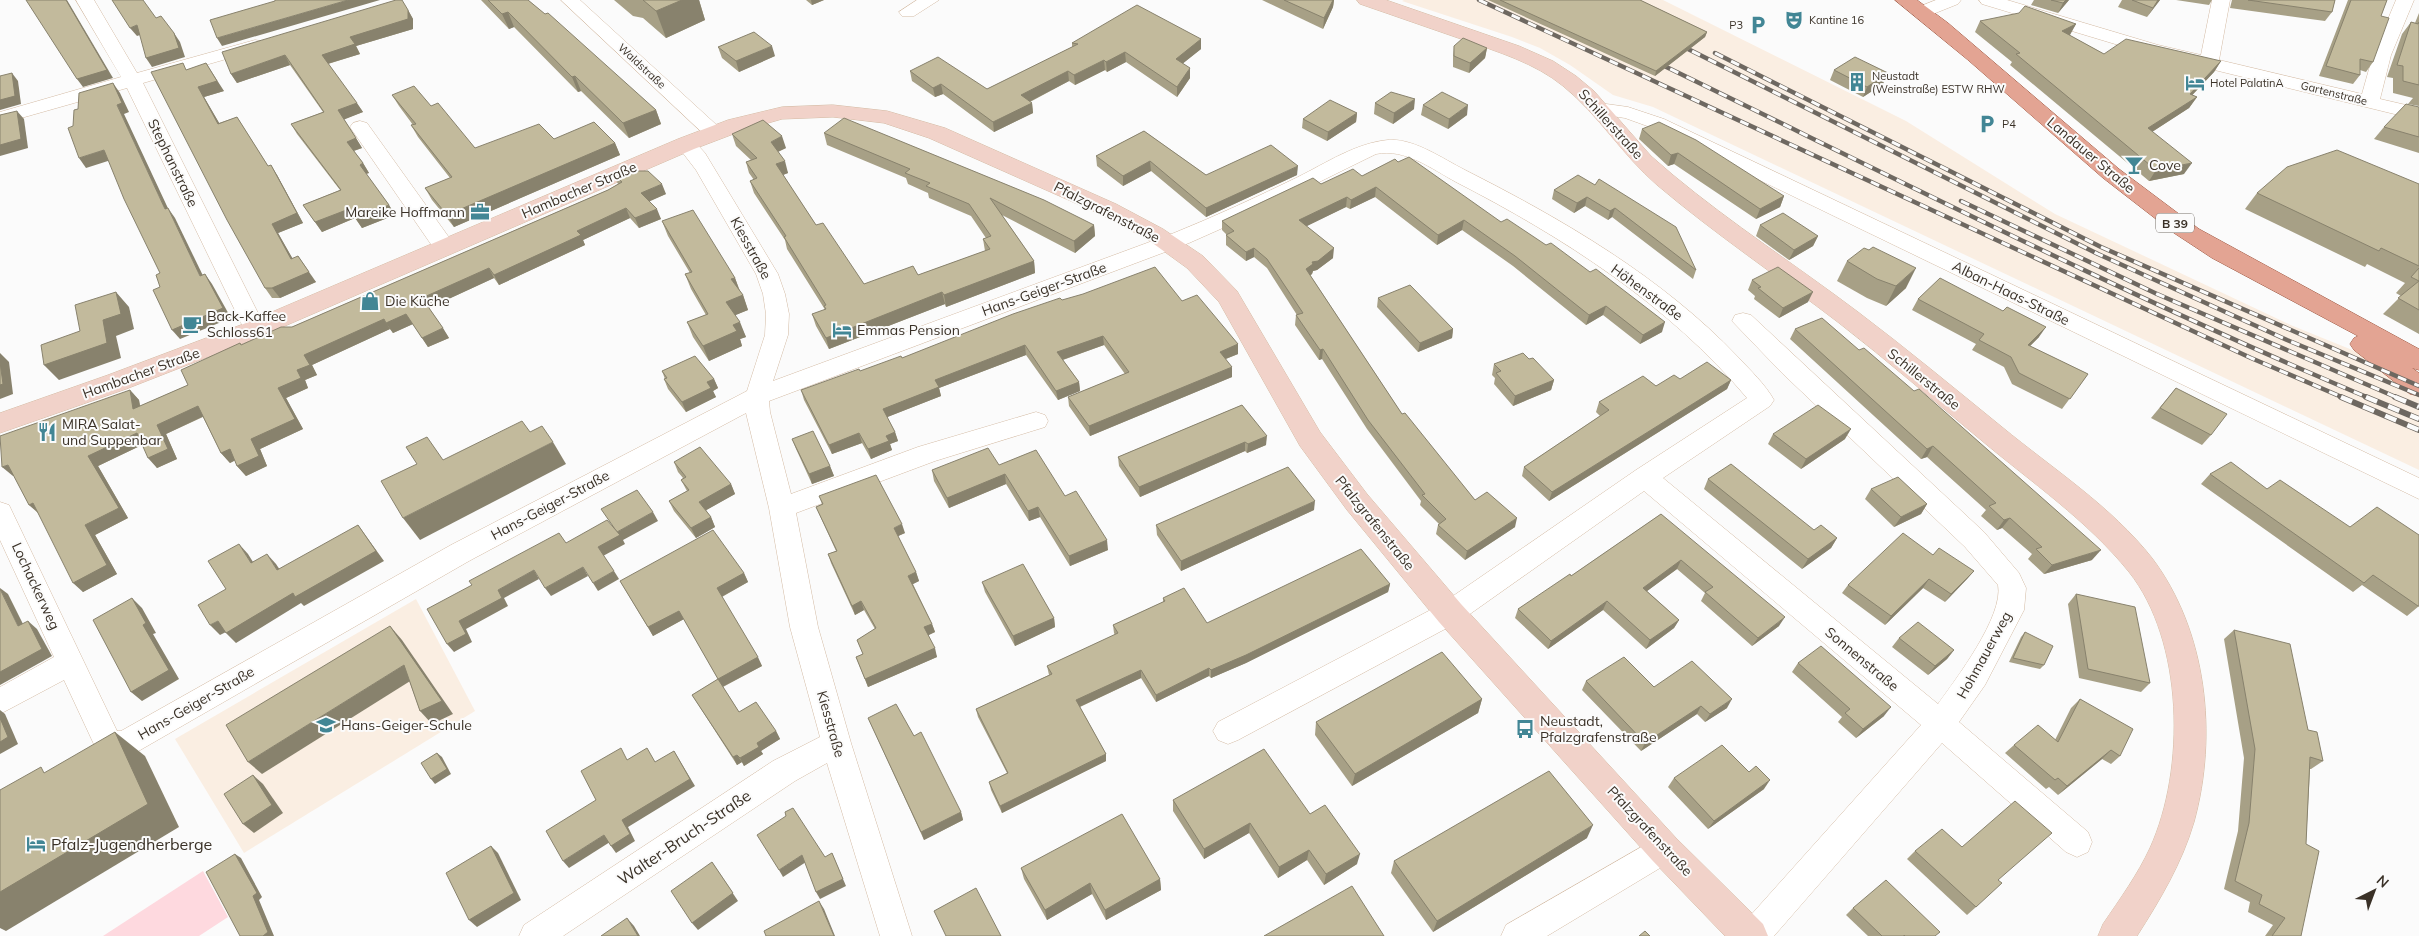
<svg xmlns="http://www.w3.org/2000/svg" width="2419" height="936" font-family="Mulish,sans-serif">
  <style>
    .built { fill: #faeee2 }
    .green { fill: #fed9df }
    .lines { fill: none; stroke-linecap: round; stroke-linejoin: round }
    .street-casing { stroke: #d4bba4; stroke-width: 1 }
    .secondary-casing { stroke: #d4bba4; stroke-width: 1 }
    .primary-casing { stroke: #9c553e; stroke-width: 1 }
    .street { fill: #fff; fill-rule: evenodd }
    .secondary { fill: #f1d2c9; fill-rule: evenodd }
    .primary { fill: #e3a493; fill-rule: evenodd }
    .rail-far1-casing { stroke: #6e6861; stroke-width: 4.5 }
    .rail-casing { stroke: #6e6861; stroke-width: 6 }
    .rail-far1 { stroke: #fbfbfb; stroke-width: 3; stroke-dasharray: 9; stroke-linecap: butt }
    .rail { stroke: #fbfbfb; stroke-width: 4.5; stroke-dasharray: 12; stroke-linecap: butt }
    .wall { fill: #a7a086 }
    .shaded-wall { fill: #88826d }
    .building { fill: #c2ba9c; stroke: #88826d }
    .labels { text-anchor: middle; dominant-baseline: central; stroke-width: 4; stroke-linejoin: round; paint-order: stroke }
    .far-poi-label { font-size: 11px; fill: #3a3127; stroke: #fbfbfb; text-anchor: start }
    .far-street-label { font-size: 11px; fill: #3a3127; stroke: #fbfbfb }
    .shield { fill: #fbfbfb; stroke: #746e67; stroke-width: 1 }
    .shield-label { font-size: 12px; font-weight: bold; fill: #3a3127 }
    .street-label { font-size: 14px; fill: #3a3127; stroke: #fbfbfb }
    .poi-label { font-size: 14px; fill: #3a3127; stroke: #fbfbfb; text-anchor: start }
    .near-street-label { font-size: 16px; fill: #3a3127; stroke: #fbfbfb }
    .near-poi-label { font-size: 16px; fill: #3a3127; stroke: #fbfbfb; text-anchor: start }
  </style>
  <rect width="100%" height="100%" fill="#fbfbfb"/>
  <!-- built -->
  <g class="built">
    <polygon points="1404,0 1663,0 1906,121 2055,214 2293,326 2419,377 2419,470 1653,107 1613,95 1570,65 1540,48 1512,37 1402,1"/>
    <polygon points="416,599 475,711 244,853 175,739"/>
  </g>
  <!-- green -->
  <polygon class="green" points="203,871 228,917 199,936 103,936"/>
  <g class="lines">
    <!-- street casing -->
    <g class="street-casing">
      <g id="street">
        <polygon points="76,0 94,0 137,73 255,40 261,41 264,45 261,49 143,83 266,329 263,335 255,337 247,335 244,329 127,88 0,124 0,112 121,77"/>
        <polygon points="561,0 580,0 721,129 724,133 721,137 707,137"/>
        <polygon points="917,0 939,0 914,16 902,16 899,12"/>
        <polygon points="1936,0 1961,0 1958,4 1928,16 1916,16 1913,12 1916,8"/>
        <polygon points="1979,0 2007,0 2158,45 2201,55 2212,0 2230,0 2219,60 2362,94 2373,55 2396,0 2414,0 2391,55 2380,99 2419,108 2419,120 2145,53 1982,4"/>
        <polygon points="1599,103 1628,107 1664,119 2419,478 2419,499 1650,127 1625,118 1592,113 1589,109 1592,105"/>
        <polygon points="360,121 367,123 453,243 456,248 453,253 445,255 437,253 350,127 353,123"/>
        <path d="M686,138L693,140L705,153L778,274L785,294L789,314L788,335L773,381L1174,233C1216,216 1257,197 1298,177C1326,163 1356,143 1388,140C1414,138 1443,159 1465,170C1562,219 1662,277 1738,357C1750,370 1765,384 1774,400L1770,406L1663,478L1938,704C1956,679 2004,616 1998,585L1965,547L1782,373L1732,321L1735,315L1743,313L1751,315L1984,532L2019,573L2026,588L2024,610L1985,685L1959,722L2088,832L2092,842L2088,852L2077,857L2066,852L1942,743L1774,936H1737L1742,925L1921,725L1644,491L1460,621L1238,740L1228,744L1218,740L1213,731L1218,722L1440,605L1636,470L1747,398C1669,305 1563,237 1456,182C1432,169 1405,148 1376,154L1252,215L1189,243L769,401L770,412L791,494L918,447L1036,412L1045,415L1048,421L1045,427L935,461L796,513L818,627L851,743L912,936H880L827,763L795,781L563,936H519L524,925L773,761L820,737L790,627L769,508L746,413L469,561L135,753C122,758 111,758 98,753L64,680L0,714V687L54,657L0,540V502L9,505L117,731H121L451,545L747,391L765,335L766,314L763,294L756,274L696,170L676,144L679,140Z"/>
        <polygon points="1664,834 1675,839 1680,849 1675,859 1547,936 1501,936 1506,925"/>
      </g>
    </g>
    <!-- secondary casing -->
    <g class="secondary-casing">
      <g id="secondary">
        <path d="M1357,0H1386L1519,46L1553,61L1576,76L1594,91L1651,156L1673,175C1732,224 1797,266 1858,312C1907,349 1954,388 2002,427C2053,469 2111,506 2152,558C2207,631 2218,735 2194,822C2182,863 2160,900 2137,936H2098L2103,924C2120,899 2138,874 2150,848C2186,769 2184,641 2129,572C2087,520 2031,482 1981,440C1934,401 1888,361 1839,323C1779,277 1715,234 1657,185C1622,155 1599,115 1563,86C1535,63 1498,52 1464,40C1429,28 1395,16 1360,4Z"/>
        <polygon points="833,105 887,111 945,128 1116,204 1163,229 1203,256 1237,291 1320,432 1367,494 1461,604 1676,838 1763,924 1768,936 1725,936 1652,860 1439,622 1347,510 1300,446 1219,302 1187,268 1147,239 1100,214 929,138 884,123 833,117 782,119 744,130 694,149 264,335 126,389 0,433 0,413 108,375 246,323 678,139 728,120 782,107"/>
      </g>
    </g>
    <!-- primary casing -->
    <g class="primary-casing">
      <polygon id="primary" points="1895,0 1917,0 1948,23 2119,169 2199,229 2419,349 2419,370 2412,368 2419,373 2419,396 2410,394 2354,350 2350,344 2354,338 2358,336 2212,258 2174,233 2103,178 1968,60"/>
    </g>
    <!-- street -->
    <use href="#street" class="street"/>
    <!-- secondary -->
    <use href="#secondary" class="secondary"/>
    <!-- primary -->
    <use href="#primary" class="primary"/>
    <!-- rail-far1 casing -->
    <g class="rail-far1-casing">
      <g id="rail-far1">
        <polyline points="1479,0 2251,358 2344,398"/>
        <polyline points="1676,43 2098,254 2287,340 2419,395"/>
        <polyline points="1715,53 2101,247 2419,386"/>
        <path d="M1654,61C1891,176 2126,296 2369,398"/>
        <polyline points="1961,201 2157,294 2398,398"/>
      </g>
    </g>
    <!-- rail casing -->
    <g class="rail-casing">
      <g id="rail">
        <polyline points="2341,397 2419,430"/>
        <polyline points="2366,397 2419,419"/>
        <polyline points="2395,397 2419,407"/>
      </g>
    </g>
    <!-- rail-far1 -->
    <use href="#rail-far1" class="rail-far1"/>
    <!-- rail -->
    <use href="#rail" class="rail"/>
  </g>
  <!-- wall -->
  <g class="wall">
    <polygon points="481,0 528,0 656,110 661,124 629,138 581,91 578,92 514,27 509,29"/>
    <polygon points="614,0 699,0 705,20 666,38 643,18 633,16"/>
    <polygon points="806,0 824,0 812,5"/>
    <polygon points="1262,0 1334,0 1333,7 1323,29"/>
    <polygon points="1488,0 1640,0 1707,32 1705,37 1655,76"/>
    <polygon points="2034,0 2069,0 2058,13 2031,5"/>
    <polygon points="2122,0 2160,0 2147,17 2118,7"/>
    <polygon points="2176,0 2212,0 2209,5"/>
    <polygon points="2232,0 2335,0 2332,12 2325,21 2230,8"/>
    <polygon points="2348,0 2387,0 2381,16 2373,62 2366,72 2360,70 2360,75 2353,84 2319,76"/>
    <polygon points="408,10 413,19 413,29 356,46 360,54 328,64 363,112 344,119 362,148 354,151 363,163 369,173 366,174 389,205 395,215 362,228 355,218 322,232 303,205 340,190 297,134 291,124 323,112 290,65 237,83 231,74"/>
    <polygon points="2419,13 2419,106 2408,104 2413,98 2393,93 2393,78 2387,77 2402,34 2411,22 2415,23"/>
    <polygon points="1980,21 2076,24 2069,35 2104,54 2221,61 2214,72 2192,95 2197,97 2189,108 2152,132 2184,174 2149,181 2010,65 2012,62 1975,32"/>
    <polygon points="1201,39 1201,49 1183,63 1190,78 1177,97 1126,62 1107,72 1105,70 1075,85 1069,81 1030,102 1032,103 1033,113 994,132 943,94 935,97 912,81 910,71 987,89 1072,47 1072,43"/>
    <polygon points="1454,46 1487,48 1485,58 1469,73 1453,67 1453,56"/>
    <polygon points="718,47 775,56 739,72 722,58"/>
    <polygon points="188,69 224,91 204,97 219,123 237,117 268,166 277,175 303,223 278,233 292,258 316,282 280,298 272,298 265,288"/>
    <polygon points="1834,70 1883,84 1863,97 1830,80"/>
    <polygon points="392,95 431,106 475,148 554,139 615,143 620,155 454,227 432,200 425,188 450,178 418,137 411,125 413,125 399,106"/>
    <polygon points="1375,103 1414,109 1393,124 1374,114"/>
    <polygon points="1423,105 1467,115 1448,129 1421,115"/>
    <polygon points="2419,107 2419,153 2374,139 2384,127"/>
    <polygon points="1357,113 1356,122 1327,141 1302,128 1303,119"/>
    <polygon points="1642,129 1784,196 1780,207 1756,219 1674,164 1668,166 1639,139"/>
    <polygon points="1144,131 1206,175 1297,175 1206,217 1151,171 1123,186 1097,166 1096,156"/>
    <polygon points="824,133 1094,225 1095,236 1075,253 1002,215 1034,261 1035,273 946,307 945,304 829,349 816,326 812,314 825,310 824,308 787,249 785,240 754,193 750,181 754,180 749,173 746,162 751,160 736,146 732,134 786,148 778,152 788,173 783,175 816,225 864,284 918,275 985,251 983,239 986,238 971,216 929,198 928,193 908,184 906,178 827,145"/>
    <polygon points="1398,162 1501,222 1546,245 1662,332 1640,344 1603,315 1586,325 1513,266 1462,230 1437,245 1375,197 1350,209 1346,207 1306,226 1333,258 1317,270 1313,271 1312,274 1310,275 1402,414 1475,500 1515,527 1465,560 1436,534 1438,525 1439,524 1420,505 1421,501 1367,429 1322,359 1319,360 1295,325 1296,315 1297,315 1267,268 1254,257 1246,261 1226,245 1226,235 1227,235 1222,230 1222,221 1321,184 1362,176"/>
    <polygon points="613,174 666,194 649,201 661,219 639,228 630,218 583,240 585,245 499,285 494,278 429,308 449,338 428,347 413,324 393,333 390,329 312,365 317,375 305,380 308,388 286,398 303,429 260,449 267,466 246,476 237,466 235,460 230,463 221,453 203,417 166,434 177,459 157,468 142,445 98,466 128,518 95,535 117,574 83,592 38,513 29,505 14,476 13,476 130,390 139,400 140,406 188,385 240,343 241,345 292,327 608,190 618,184"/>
    <polygon points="2419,184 2419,334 2383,314 2401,296 2396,293 2405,283 2367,264 2365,267 2245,209 2257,193"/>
    <polygon points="1595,185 1696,270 1693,279 1612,217 1608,220 1585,206 1574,213 1552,199 1554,190"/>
    <polygon points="662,221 735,278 740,291 743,295 748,310 735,315 746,337 740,339 742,346 709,361 693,337 687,322 706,315 691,289 685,274 690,273 668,236"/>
    <polygon points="1760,225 1818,236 1813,246 1789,260 1756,236"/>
    <polygon points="1847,261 1906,288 1886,306 1867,298 1837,281"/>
    <polygon points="1752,280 1808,302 1779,318 1754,299 1755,296 1748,290"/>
    <polygon points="1378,298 1453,329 1452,338 1418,352 1377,307"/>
    <polygon points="1918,299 2039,337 2030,346 2088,374 2062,409 2012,384 2004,367 1972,350 1976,344 1912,310"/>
    <polygon points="1062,300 1182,301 1238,344 1238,354 1226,359 1232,377 1090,436 1069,406 1068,397 1125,374 1104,345 1063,360 1079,382 1080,391 1058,400 1026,355 939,388 941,396 887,417 895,432 898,441 890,444 892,450 871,459 862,443 832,454 804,400 801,390 902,358"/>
    <polygon points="1795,329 2092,560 2044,574 2028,559 2032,554 2002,528 1997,530 1981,516 1986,510 1927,457 1921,459 1790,339"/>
    <polygon points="1529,359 1554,380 1551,390 1513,406 1494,384 1495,378 1492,375 1494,364"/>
    <polygon points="662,371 714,379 718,388 713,391 716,397 686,412 668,389 664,379 665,379"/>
    <polygon points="1680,379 1731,380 1727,389 1549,501 1522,476 1524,467 1600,416 1596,412 1599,402"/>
    <polygon points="2176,388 2211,435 2202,445 2151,418"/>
    <polygon points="1242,405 1266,445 1247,453 1245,451 1140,497 1119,466 1118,457"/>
    <polygon points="1773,434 1845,439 1801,469 1768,444"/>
    <polygon points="792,439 830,466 834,476 812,484 796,449"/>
    <polygon points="674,462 731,484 735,494 706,510 711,517 715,527 696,538 674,511 669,501 687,491 681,480 683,478 678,472"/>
    <polygon points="999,465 1065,496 1108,550 1070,566 1040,517 1029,521 1006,484 949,508 934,481 932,470"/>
    <polygon points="2210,474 2267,489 2419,606 2407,616 2362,585 2353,592 2201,484"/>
    <polygon points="1708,479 1814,530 1837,538 1831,548 1802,569 1704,489"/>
    <polygon points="1871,489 1927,504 1921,514 1894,527 1865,499"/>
    <polygon points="819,496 905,533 898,536 916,572 919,581 913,584 932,624 935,632 928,635 937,657 868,687 856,657 863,654 857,640 875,629 864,610 855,615 831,563 828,554 836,551 816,507 822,504"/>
    <polygon points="1314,510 1181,571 1157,535 1156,525"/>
    <polygon points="1661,514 1779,626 1752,646 1701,601 1705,593 1677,569 1647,591 1679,620 1674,628 1646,649 1603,610 1548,649 1515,618 1518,609 1571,576"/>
    <polygon points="1933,555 1974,571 1967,579 1945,602 1923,588 1885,625 1842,593 1848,585"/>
    <polygon points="744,573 748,582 722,597 762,666 723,687 739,712 776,731 780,739 761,751 763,754 744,766 742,762 737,765 692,695 718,679 684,619 653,636 620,581"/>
    <polygon points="982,582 1054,618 1055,627 1015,646 985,592"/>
    <polygon points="1390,584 1388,592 1246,663 1211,678 1209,676 1156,702 1141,678 1080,707 1106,754 1106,761 1002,813 991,790 989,782 1007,773 978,717 976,709 1049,675 1047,666 1115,635 1114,633 1113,625 1163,602 1163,598 1207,623"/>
    <polygon points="2076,594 2150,683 2141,692 2079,678 2068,604"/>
    <polygon points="2234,630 2308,730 2323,761 2311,769 2310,769 2301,936 2265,936 2273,925 2248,912 2250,902 2224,889 2238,831 2244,758 2224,639"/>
    <polygon points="2025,632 2044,665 2040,669 2009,662 2021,637"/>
    <polygon points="1899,638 1954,650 1947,659 1928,675 1892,647"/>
    <polygon points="1798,663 1884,716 1856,738 1838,722 1842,717 1792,672"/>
    <polygon points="1586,681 1654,687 1727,708 1705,722 1697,714 1641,751 1582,690"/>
    <polygon points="1482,699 1478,713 1352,786 1315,735 1316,722"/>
    <polygon points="2080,699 2120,756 2111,764 2102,759 2058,795 2049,787 2046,789 2005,753 2014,745 2055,740 2071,708"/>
    <polygon points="868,718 914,736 961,812 963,820 924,840"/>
    <polygon points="1749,772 1764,789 1708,829 1668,787 1674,778"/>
    <polygon points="1173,800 1310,814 1357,864 1324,885 1307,860 1278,878 1249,833 1204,859 1173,811"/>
    <polygon points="1587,838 1433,932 1391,873 1394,861"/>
    <polygon points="1962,847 1998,880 1976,907 1967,915 1907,859 1915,851"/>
    <polygon points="1021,868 1160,879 1161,890 1106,920 1092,894 1047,920 1024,879"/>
    <polygon points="1853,908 1935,936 1868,936 1846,915"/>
  </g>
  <!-- shaded-wall -->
  <g class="shaded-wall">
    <polygon points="66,0 67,0 113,78 83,87 77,79"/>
    <polygon points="348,0 380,0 222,46 217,38"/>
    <polygon points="682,0 699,0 705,20 666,38 656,11"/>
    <polygon points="811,0 824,0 812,5"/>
    <polygon points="1333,0 1334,0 1333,7 1323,29 1324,18"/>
    <polygon points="2066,0 2069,0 2058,13 2063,3"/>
    <polygon points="2158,0 2160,0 2147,17 2153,8"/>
    <polygon points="408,10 413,19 413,29 356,46 360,54 327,64 322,55 350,37"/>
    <polygon points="508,12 514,27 509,29 502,14"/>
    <polygon points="2076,24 2070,35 2056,42 2062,31"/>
    <polygon points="137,25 143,34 137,36 130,28"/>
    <polygon points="1707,32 1705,37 1655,76 1656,71"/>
    <polygon points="174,33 180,42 185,57 152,67 146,58"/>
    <polygon points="1201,39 1201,49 1176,69 1176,59"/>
    <polygon points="772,46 775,56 739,72 736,61"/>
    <polygon points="1487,48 1485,58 1469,73 1470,63"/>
    <polygon points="1125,52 1126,62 1107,72 1106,62"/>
    <polygon points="285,55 290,65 237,83 231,74"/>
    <polygon points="1104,60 1105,70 1075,85 1074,75"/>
    <polygon points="2221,61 2214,72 2183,105 2190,94"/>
    <polygon points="206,63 224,91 204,97 225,133 218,124 198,87"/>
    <polygon points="1190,68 1190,78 1177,97 1177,87"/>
    <polygon points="1068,71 1069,81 1023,105 1021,95"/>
    <polygon points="12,73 18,81 21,104 0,110 0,100"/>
    <polygon points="1888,73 1883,84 1863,97 1867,87"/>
    <polygon points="575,76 581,91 578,92 572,77"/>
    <polygon points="113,83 120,93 129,112 124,114 173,219 165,209 117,105"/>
    <polygon points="941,84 943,94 935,97 933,88"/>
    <polygon points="2197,97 2189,108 2141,139 2148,128"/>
    <polygon points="1415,99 1414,109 1393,124 1394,113"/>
    <polygon points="357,103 363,112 343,120 338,110"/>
    <polygon points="1032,103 1033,113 994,132 993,122"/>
    <polygon points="1468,105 1467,115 1448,129 1449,119"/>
    <polygon points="656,110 661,124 629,138 623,123"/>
    <polygon points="17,111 24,119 28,148 0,156 0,145"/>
    <polygon points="1357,113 1356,122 1327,141 1328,132"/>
    <polygon points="782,136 786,148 775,153 771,142"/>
    <polygon points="356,138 362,148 353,151 347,142"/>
    <polygon points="615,143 620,155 454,227 447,215"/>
    <polygon points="104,150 111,160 86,168 79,158"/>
    <polygon points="1678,153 1674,164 1668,166 1671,155"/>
    <polygon points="785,161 788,173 780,176 776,164"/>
    <polygon points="1150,161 1151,171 1123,186 1123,176"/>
    <polygon points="363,163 369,173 365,174 360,165"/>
    <polygon points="2192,163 2184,174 2149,181 2156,170"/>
    <polygon points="271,165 277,175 303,223 278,233 298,268 291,259 272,224"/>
    <polygon points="1298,166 1297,175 1206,217 1206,208"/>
    <polygon points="662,184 666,194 646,203 641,193"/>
    <polygon points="1376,187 1375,197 1350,209 1351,200"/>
    <polygon points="1784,196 1780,207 1756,219 1760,209"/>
    <polygon points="1347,197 1346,207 1299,230 1299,220"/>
    <polygon points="1587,197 1585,206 1574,213 1577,203"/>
    <polygon points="389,205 395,215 362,228 356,219"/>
    <polygon points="168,208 175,218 208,286 200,276"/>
    <polygon points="626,208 630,218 583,240 585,245 499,285 494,275 577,231"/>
    <polygon points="1615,208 1612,217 1608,220 1610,211"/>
    <polygon points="349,209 355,218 322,232 315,222"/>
    <polygon points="657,209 661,219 639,228 635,218"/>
    <polygon points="1464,220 1462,230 1437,245 1438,235"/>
    <polygon points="1094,225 1095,236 1075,253 1074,241"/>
    <polygon points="1818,236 1813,246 1789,260 1794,250"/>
    <polygon points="1254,248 1254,257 1246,261 1246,252"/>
    <polygon points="1334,248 1333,258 1317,270 1313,271 1312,274 1306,279 1306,269 1312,262"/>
    <polygon points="298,256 316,282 280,298 272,288"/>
    <polygon points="1034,261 1035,273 946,307 944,295"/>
    <polygon points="489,268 494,278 429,308 422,298"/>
    <polygon points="1916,268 1906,288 1886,306 1896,286"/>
    <polygon points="205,274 212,284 231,318 180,339 172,330"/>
    <polygon points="735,278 740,292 731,279"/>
    <polygon points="116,292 129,307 134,329 116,336 121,358 59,380 44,365 103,320"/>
    <polygon points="942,292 945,304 829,349 826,338"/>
    <polygon points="1813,292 1808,302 1779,318 1783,308"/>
    <polygon points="743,295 748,310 731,317 726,302"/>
    <polygon points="1606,306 1603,315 1586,325 1589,315"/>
    <polygon points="406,314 413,324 393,333 386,323"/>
    <polygon points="384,319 390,329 312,365 317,375 305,380 308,388 286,398 303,429 260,449 267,466 246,476 237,466 278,388 297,370 304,355"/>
    <polygon points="740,322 746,337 740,339 742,346 709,361 703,346 733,325"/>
    <polygon points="1665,322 1662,332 1640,344 1643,335"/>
    <polygon points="2046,327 2039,337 2021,355 2028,345"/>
    <polygon points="443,328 449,338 428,347 422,338"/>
    <polygon points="1453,329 1452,338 1418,352 1420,343"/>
    <polygon points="1103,336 1104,345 1059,361 1057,352"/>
    <polygon points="1238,344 1238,354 1220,361 1220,352"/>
    <polygon points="1025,345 1026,355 939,388 941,396 885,418 883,409 935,380"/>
    <polygon points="1323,349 1322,359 1319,360 1320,350"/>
    <polygon points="0,353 9,362 13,394 0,399"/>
    <polygon points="1232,367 1232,377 1090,436 1089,426"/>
    <polygon points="714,379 718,388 713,391 716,397 686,412 682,402 707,382"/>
    <polygon points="1554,380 1551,390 1513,406 1515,396"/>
    <polygon points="1731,380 1727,389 1549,501 1552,492"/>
    <polygon points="1079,382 1080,391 1058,400 1056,391"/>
    <polygon points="130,390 139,400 142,418 133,409"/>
    <polygon points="198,406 206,415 166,434 177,459 157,468 148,458 157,425"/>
    <polygon points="1851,429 1845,439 1801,469 1806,459"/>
    <polygon points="895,432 898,441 890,444 892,450 871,459 868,449 886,436"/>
    <polygon points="137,433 146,443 98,466 128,518 95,535 117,574 83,592 73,583 85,525 88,456"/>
    <polygon points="859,433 862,443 832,454 829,445"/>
    <polygon points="1267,436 1266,445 1247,453 1248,444"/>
    <polygon points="553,442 566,464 420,540 403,518"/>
    <polygon points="1245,442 1245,451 1140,497 1139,487"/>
    <polygon points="1933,446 1927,457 1921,459 1927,449"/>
    <polygon points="230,449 238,459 230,463 221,453"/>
    <polygon points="8,465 18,474 13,476 2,467"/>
    <polygon points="830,466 834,476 812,484 809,474"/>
    <polygon points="1005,474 1006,484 949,508 947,498"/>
    <polygon points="731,484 735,494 703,512 699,502"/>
    <polygon points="1315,501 1314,510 1181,571 1181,561"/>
    <polygon points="33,503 40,514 29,505"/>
    <polygon points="1927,504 1921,514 1894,527 1901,517"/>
    <polygon points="1038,507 1040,517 1029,521 1028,511"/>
    <polygon points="653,512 658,521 623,540 625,544 603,556 598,547 617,532"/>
    <polygon points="711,517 715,527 696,538 691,528"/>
    <polygon points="1517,518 1515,527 1465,560 1467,551"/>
    <polygon points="2010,518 2002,528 1997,530 2004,520"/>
    <polygon points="902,524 905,533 896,537 894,528"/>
    <polygon points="358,525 384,561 304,606 301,603 236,643 226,633"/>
    <polygon points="1837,538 1831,548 1802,569 1808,559"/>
    <polygon points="1107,540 1108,550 1070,566 1069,556"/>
    <polygon points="239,544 248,554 260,573 251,563"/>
    <polygon points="2101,550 2092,560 2044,574 2052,565"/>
    <polygon points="267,554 276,564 286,579 277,570"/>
    <polygon points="1681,560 1677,569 1639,597 1643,588"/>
    <polygon points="583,567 588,576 551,596 545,588"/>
    <polygon points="534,570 539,579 504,598 508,606 466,629 472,642 454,652 447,644 459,621 498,590"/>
    <polygon points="614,571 619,579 598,591 593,583"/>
    <polygon points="1974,571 1967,579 1945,602 1951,594"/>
    <polygon points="916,572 919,581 911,585 908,576"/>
    <polygon points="744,573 748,582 721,597 717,588"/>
    <polygon points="1929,579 1923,588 1885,625 1891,616"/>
    <polygon points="1390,584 1388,592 1246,663 1211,678 1211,670"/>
    <polygon points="0,588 8,594 28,634 18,626 0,589"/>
    <polygon points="132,598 142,608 156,633 153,634 179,679 142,701 131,692 143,625"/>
    <polygon points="861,601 864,610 855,615 852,606"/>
    <polygon points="1607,601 1603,610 1548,649 1551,641"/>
    <polygon points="679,611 684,619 653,636 648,627"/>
    <polygon points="1785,617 1779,626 1752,646 1758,638"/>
    <polygon points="1054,618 1055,627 1015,646 1013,636"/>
    <polygon points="1679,620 1674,628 1646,649 1650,640"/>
    <polygon points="28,621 37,629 52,656 0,685 0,672"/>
    <polygon points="218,621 228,631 220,635 210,625"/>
    <polygon points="932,624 935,632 927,636 924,627"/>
    <polygon points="390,626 402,640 453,714 432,724 420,711"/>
    <polygon points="935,648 937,657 868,687 865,679"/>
    <polygon points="1954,650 1947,659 1928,675 1935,666"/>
    <polygon points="758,657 762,666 722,687 718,679"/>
    <polygon points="404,665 415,678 262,774 248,762"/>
    <polygon points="1209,668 1209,676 1156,702 1156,695"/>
    <polygon points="1141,670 1141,678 1077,708 1076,700"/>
    <polygon points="1482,699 1478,713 1352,786 1355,774"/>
    <polygon points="1732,699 1727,708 1705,722 1710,714"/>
    <polygon points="1701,706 1697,714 1641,751 1645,743"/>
    <polygon points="1891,707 1884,716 1856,738 1863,729"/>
    <polygon points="0,710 5,714 18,744 0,754"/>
    <polygon points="776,731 780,739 761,751 763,754 744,766 740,758 757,743"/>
    <polygon points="115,732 145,756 179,827 6,931 0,928 0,892"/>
    <polygon points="2111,750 2102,759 2058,795 2067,786"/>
    <polygon points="674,751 695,786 628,827 635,841 616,853 611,846 622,820"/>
    <polygon points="437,753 442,757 451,774 435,784 431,779"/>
    <polygon points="1106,754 1106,761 1002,813 1000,806"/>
    <polygon points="737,755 742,762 737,765 733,757"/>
    <polygon points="253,775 263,784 283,813 254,833 243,824"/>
    <polygon points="1770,780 1764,789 1708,829 1714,821"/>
    <polygon points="961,812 963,820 924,840 921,832"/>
    <polygon points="1250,823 1249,833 1204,859 1204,849"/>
    <polygon points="1593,825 1587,838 1433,932 1437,921"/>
    <polygon points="604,835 610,842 569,868 563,861"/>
    <polygon points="491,846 498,853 521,900 477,927 469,920"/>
    <polygon points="1309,850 1307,860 1278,878 1279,867"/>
    <polygon points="832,853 846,886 820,899 816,892"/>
    <polygon points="235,854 241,858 262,897 259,900 274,936 263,936"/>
    <polygon points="1360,854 1357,864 1324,885 1326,874"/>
    <polygon points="802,855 806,862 783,877 779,870"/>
    <polygon points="712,862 738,901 698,930 692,923"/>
    <polygon points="1160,879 1161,890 1106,920 1105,910"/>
    <polygon points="1090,883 1092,894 1047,920 1045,910"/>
    <polygon points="819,901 824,909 835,936 834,936"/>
    <polygon points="627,918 634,926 640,936 638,936"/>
  </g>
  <!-- building -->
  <g class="building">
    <polygon points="26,0 66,0 107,70 77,79"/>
    <polygon points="112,0 143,0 156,18 161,16 174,33 179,48 146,58 137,25 130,28"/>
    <polygon points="275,0 348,0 217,38 210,20 275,1"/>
    <polygon points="396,0 402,0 408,10 408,19 350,37 355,44 322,55 357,103 338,110 356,138 347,142 363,163 360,165 389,205 356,219 349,209 315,222 303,205 341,190 291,124 324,112 285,55 231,74 222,52"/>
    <polygon points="488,0 528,0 545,14 548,13 656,110 623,123 575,76 572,77 508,12 502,14"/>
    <polygon points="643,0 682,0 656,11"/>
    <polygon points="1284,0 1333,0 1324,18"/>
    <polygon points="1500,0 1640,0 1707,32 1656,71"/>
    <polygon points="2051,0 2066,0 2063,3"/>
    <polygon points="2132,0 2158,0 2153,8"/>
    <polygon points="2248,0 2335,0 2332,12"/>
    <polygon points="2351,0 2387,0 2381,16 2389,18 2373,62 2360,59 2360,75 2326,66"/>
    <polygon points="1137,5 1201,39 1176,59 1190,68 1177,87 1125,52 1106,62 1104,60 1074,75 1068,71 1021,95 1032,103 993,122 941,84 933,88 910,71 938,57 987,89 1078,44 1072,43"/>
    <polygon points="2025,6 2076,24 2062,31 2104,54 2126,39 2221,61 2190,94 2197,97 2148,128 2192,163 2156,170 2016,54 2020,53 1980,21 2019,13"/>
    <polygon points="2411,22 2418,24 2419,22 2419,85 2403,81 2403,66 2397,65"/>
    <polygon points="754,32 772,46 736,61 718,47"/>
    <polygon points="1463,38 1487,48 1470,63 1454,56 1454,46"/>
    <polygon points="1855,57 1888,73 1867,87 1834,70"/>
    <polygon points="183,63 186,70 206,63 217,81 198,87 218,124 237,117 268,166 271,165 297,213 272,224 291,259 298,256 309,272 272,288 265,288 227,220 151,72"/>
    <polygon points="12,73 15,96 0,100 0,76"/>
    <polygon points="113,83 122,103 117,105 165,209 168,208 200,276 205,274 223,308 172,330 153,290 160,287 156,275 160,273 124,199 104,150 79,158 68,128 73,126 74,110 78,109 79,93"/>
    <polygon points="414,86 431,106 438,103 475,148 539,124 554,139 594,122 615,143 447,215 425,188 452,177 411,125 416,124 392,95"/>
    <polygon points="1391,92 1415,99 1394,113 1375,103"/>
    <polygon points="1442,92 1468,105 1449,119 1423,105"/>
    <polygon points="1330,100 1357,113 1328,132 1303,119"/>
    <polygon points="2406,104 2419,107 2419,137 2384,127"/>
    <polygon points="17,111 21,139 0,145 0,115"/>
    <polygon points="844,118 1044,200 1094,225 1074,241 990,198 1034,261 944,295 942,292 826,338 812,314 826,309 824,306 826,305 784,237 786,236 750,181 757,178 746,162 757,158 732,134 763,120 782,136 771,142 785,161 776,164 816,225 823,223 864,284 913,266 918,275 990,249 983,239 991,236 969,204 926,186 930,183 905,173 910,169 824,133"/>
    <polygon points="1659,122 1696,140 1784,196 1760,209 1678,153 1671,155 1642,129"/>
    <polygon points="1144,131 1206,175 1271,145 1298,166 1206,208 1150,161 1123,176 1096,156"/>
    <polygon points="2337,150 2419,184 2419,266 2381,248 2379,251 2257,193 2287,167"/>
    <polygon points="1409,157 1501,222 1507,219 1546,245 1551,243 1590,272 1596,269 1665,322 1643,335 1606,306 1589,315 1515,256 1464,220 1438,235 1376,187 1351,200 1347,197 1299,220 1334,248 1318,261 1312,262 1313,264 1306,269 1402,414 1405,413 1475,500 1487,492 1517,518 1467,551 1438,525 1446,519 1422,495 1425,494 1368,420 1323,349 1320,350 1296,315 1303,313 1267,259 1254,248 1246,252 1226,235 1234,231 1222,221 1313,178 1321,184 1353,169 1362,176 1395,159 1398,162"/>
    <polygon points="621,171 648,171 662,184 641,193 657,209 635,218 626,208 577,231 581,235 494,275 489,268 422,298 443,328 422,338 406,314 386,323 384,319 304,355 310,365 297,370 301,378 278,388 295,419 251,439 259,456 237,466 230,449 221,453 198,406 157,425 168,449 148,458 137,433 88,456 119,508 85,525 107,565 73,583 33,503 29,505 8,465 2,467 0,436 130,390 133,409 188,385 181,370 240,343 241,345 281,327 292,327 608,190 622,182 613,174"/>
    <polygon points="1578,175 1595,185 1599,179 1676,227 1696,270 1615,208 1610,211 1587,197 1577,203 1554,190"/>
    <polygon points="693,210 735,278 731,279 743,295 726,302 740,322 733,325 737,331 703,346 687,322 708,314 685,274 692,272 662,221"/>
    <polygon points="1783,213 1818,236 1794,250 1760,225"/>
    <polygon points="1873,247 1916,268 1896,286 1877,279 1847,261 1864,248 1869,250"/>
    <polygon points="1155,267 1182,301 1197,295 1238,344 1220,352 1232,367 1089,426 1068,397 1129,372 1103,336 1057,352 1079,382 1056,391 1025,345 935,380 939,387 883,409 895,432 886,436 889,441 868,449 859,433 829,445 801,390 859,369 860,371 901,356 902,358 1013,314 1060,298 1062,300 1083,294"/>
    <polygon points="1778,267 1813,292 1783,308 1758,288 1761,287 1752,280"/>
    <polygon points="2419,268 2419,281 2411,277"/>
    <polygon points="1940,278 2003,311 2007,307 2046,327 2028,345 2088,374 2070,399 2019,373 2011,357 1979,340 1984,334 1918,299"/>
    <polygon points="2419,281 2419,310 2398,298"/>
    <polygon points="1410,285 1453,329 1420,343 1378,298"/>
    <polygon points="116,292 121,314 103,320 107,343 44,365 41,345 80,331 75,305"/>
    <polygon points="1822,318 1859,350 1864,348 1914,391 1919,389 2101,550 2052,565 2036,549 2042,547 2010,518 2004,520 1989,506 1996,503 1933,446 1927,449 1795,329"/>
    <polygon points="1523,353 1529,359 1533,358 1554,380 1515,396 1496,373 1501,371 1494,364"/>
    <polygon points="695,356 714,379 707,382 711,388 682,402 664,379 667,378 662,371"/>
    <polygon points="0,362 3,384 0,385"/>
    <polygon points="1707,362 1731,380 1552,492 1524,467 1609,410 1599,402 1643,376 1656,386 1674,375 1680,379"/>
    <polygon points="2176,388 2227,414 2211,435 2160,408"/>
    <polygon points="1242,405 1267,436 1248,444 1245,442 1139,487 1118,457"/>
    <polygon points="1818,405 1851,429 1806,459 1773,434"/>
    <polygon points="522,421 530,432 542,426 553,442 403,518 381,481 417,464 406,447 427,437 443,460"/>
    <polygon points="813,431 830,466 809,474 792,439"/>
    <polygon points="700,447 731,484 699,502 711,517 691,528 669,501 689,490 681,480 686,477 674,462"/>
    <polygon points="988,448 999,465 1036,450 1065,496 1076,491 1107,540 1069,556 1038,507 1028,511 1005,474 947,498 932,470"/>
    <polygon points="2231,462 2267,489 2280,480 2350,527 2377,507 2419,535 2419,606 2418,606 2373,575 2364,583 2210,474"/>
    <polygon points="1731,464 1814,530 1821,525 1837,538 1808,559 1708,479"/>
    <polygon points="1288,467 1315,501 1181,561 1156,525"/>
    <polygon points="876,475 902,524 894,528 916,572 908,576 932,624 924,627 935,648 865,679 856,657 863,654 857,640 876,628 861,601 852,606 828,554 837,551 816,507 823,504 819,496"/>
    <polygon points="1898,477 1927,504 1901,517 1871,489"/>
    <polygon points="637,490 653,512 617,532 601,509"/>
    <polygon points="1661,514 1785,617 1758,638 1705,592 1713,587 1681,560 1643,588 1679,620 1650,640 1607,601 1551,641 1518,609 1570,574 1571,576"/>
    <polygon points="607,520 620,535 598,547 614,571 593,583 583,567 545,588 534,570 498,590 502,598 459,621 466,634 447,644 427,609 472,585 469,581 559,533 566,543"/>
    <polygon points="358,525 376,551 295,597 293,593 226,633 218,621 210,625 198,605 226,589 208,561 239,544 251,563 267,554 277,570"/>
    <polygon points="713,530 744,573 717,588 758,657 718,679 679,611 648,627 620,581"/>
    <polygon points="1903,533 1933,555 1939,548 1974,571 1951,594 1929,579 1891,616 1848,585"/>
    <polygon points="1361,549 1390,584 1246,655 1211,670 1209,668 1156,695 1141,670 1076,700 1106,754 1000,806 989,782 1008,773 976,709 1052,674 1047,666 1118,633 1113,625 1165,601 1163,598 1184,588 1207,623"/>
    <polygon points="1023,564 1054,618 1013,636 982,582"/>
    <polygon points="0,589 18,626 28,621 42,649 0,672"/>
    <polygon points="2076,594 2135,607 2150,683 2088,669"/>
    <polygon points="132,598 146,623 143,625 169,670 131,692 93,620"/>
    <polygon points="1918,622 1954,650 1935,666 1899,638"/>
    <polygon points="390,626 442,701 420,711 404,665 248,762 226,725"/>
    <polygon points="2234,630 2290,644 2308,730 2317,732 2323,761 2310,757 2306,844 2319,851 2301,936 2272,936 2285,918 2259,904 2262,895 2235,881 2249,823 2255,749"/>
    <polygon points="2025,632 2053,646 2044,665 2013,658"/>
    <polygon points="1821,646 1891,707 1863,729 1845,713 1850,709 1798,663"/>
    <polygon points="1442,652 1482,699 1355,774 1316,722"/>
    <polygon points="1624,657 1654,687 1692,661 1732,699 1710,714 1701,706 1645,743 1586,681"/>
    <polygon points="718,679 739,712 756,702 776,731 757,743 759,747 740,758 737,755 733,757 692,695"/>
    <polygon points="2080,699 2133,729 2120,756 2111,750 2067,786 2058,778 2055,780 2014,745 2038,725 2058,742"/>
    <polygon points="896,704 914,736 921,732 961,812 921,832 868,718"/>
    <polygon points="0,718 8,737 0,742"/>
    <polygon points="115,732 148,804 0,892 0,790 41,767 44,773"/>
    <polygon points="1722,745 1749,772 1756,766 1770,780 1714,821 1674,778"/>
    <polygon points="621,748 627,760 647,748 655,762 674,751 690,779 622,820 630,834 611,846 604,835 563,861 546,831 596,800 581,771"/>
    <polygon points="1264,749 1310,814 1325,805 1360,854 1326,874 1309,850 1279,867 1250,823 1204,849 1173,800"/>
    <polygon points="437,753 447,769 431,779 421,763"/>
    <polygon points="1549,771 1593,825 1437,921 1394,861"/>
    <polygon points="253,775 272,805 243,824 224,794"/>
    <polygon points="2015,801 2052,833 1998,880 2002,883 1976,907 1915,851 1942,829 1962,847"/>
    <polygon points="793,808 825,857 832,853 843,879 816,892 802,855 779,870 757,835 786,816 785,812"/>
    <polygon points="1122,814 1160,879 1105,910 1090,883 1045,910 1021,868"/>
    <polygon points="491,846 514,893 469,920 446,873"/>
    <polygon points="235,854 257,893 253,896 268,932 263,936 240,936 206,872"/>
    <polygon points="712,862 733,893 692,923 671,891"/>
    <polygon points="1886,880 1940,932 1935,936 1905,936 1904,935 1904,936 1882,936 1853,908"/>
    <polygon points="1352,886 1384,936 1264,936"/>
    <polygon points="976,888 1001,936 946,936 934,911"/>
    <polygon points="819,901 834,936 766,936 764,931"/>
    <polygon points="627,918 638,936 601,936"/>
    <polygon points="1645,931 1650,936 1639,936"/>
  </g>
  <!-- icons -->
  <defs>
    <g id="theatre-bare" transform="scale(1.5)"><path d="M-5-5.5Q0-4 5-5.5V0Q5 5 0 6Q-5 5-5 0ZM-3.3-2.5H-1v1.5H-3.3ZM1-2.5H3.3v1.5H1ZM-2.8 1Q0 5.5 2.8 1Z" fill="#428695" stroke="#fbfbfb" stroke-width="2.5" paint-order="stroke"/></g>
    <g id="parking-bare" transform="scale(1.5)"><path d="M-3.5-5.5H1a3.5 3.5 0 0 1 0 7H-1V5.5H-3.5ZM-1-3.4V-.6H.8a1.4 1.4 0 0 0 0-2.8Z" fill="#428695" stroke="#fbfbfb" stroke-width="2.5" paint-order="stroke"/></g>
    <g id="building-bare" transform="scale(1.5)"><path d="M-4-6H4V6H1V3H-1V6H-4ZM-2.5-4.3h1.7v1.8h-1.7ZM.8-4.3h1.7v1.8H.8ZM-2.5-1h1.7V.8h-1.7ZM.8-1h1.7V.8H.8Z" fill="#428695" stroke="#fbfbfb" stroke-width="2.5" paint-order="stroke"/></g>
    <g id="hotel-bare" transform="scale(1.5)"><path d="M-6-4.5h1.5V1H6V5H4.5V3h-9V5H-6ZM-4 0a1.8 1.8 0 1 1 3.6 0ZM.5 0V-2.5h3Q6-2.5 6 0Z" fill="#428695" stroke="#fbfbfb" stroke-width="2.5" paint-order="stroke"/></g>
    <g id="bar-bare" transform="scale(1.5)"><path d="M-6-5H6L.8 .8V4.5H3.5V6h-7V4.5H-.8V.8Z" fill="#428695" stroke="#fbfbfb" stroke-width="2.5" paint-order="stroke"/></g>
    <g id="office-bare" transform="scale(1.5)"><path d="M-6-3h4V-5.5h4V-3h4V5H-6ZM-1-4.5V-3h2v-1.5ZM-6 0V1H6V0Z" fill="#428695" stroke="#fbfbfb" stroke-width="2.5" paint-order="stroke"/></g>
    <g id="shop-bare" transform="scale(1.5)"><path d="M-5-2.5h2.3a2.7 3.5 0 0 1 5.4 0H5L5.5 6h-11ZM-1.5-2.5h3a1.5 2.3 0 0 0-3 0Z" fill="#428695" stroke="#fbfbfb" stroke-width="2.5" paint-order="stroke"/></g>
    <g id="cafe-bare" transform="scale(1.5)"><path d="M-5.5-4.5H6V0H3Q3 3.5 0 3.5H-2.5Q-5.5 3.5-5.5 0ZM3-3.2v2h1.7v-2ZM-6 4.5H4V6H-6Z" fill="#428695" stroke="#fbfbfb" stroke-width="2.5" paint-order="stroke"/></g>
    <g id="restaurant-bare" transform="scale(1.5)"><path d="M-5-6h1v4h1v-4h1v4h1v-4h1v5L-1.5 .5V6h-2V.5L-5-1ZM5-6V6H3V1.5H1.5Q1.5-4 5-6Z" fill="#428695" stroke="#fbfbfb" stroke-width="2.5" paint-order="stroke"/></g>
    <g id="school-bare" transform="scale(1.5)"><path d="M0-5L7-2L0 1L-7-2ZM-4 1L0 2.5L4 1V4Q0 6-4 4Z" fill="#428695" stroke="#fbfbfb" stroke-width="2.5" paint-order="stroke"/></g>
    <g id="bus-bare" transform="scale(1.5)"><path d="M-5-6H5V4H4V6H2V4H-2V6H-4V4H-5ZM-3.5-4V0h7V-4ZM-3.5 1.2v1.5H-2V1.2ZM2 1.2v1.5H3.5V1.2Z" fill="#428695" stroke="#fbfbfb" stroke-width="2.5" paint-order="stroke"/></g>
  </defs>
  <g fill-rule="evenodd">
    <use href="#theatre-bare" x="1794" y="20"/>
    <use href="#parking-bare" x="1758" y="25"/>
    <use href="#building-bare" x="1857" y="82"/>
    <use href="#hotel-bare" x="2195" y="83"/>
    <use href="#parking-bare" x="1987" y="124"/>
    <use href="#bar-bare" x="2134" y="165"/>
    <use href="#office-bare" x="480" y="212"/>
    <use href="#shop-bare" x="370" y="301"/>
    <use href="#cafe-bare" x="192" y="324"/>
    <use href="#hotel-bare" x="842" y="330"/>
    <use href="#restaurant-bare" x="47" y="432"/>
    <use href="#school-bare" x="326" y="725"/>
    <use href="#bus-bare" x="1525" y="729"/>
    <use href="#hotel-bare" x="36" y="844"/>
  </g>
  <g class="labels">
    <!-- far-poi labels -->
    <g class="far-poi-label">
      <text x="1809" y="20">Kantine 16</text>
      <text x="1743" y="25" text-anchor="end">P3</text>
      <text x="1872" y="76">Neustadt<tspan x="1872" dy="13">(Weinstraße) ESTW RHW</tspan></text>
      <text x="2210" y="83">Hotel PalatinA</text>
      <text x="2002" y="124">P4</text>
    </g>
    <!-- far-street labels -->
    <g class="far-street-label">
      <text transform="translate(642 66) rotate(43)">Waldstraße</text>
      <text transform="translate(2334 93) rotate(14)">Gartenstraße</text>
    </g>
    <!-- shield labels -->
    <rect class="shield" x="2156" y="213.5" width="38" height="19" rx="4"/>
    <g class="shield-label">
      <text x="2175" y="223">B 39</text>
    </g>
    <!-- street labels -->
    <g class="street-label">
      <text transform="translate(1611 124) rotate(48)">Schillerstraße</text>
      <text transform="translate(2091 155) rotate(40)">Landauer Straße</text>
      <text transform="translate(173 163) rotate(64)">Stephanstraße</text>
      <text transform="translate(579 190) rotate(-23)">Hambacher Straße</text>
      <text transform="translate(1107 212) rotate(27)">Pfalzgrafenstraße</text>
      <text transform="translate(751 248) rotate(61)">Kiesstraße</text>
      <text transform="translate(1044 289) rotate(-20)">Hans-Geiger-Straße</text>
      <text transform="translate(1647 292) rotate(36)">Höhenstraße</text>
      <text transform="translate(2011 293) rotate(26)">Alban-Haas-Straße</text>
      <text transform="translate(141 373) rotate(-20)">Hambacher Straße</text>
      <text transform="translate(1924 379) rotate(39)">Schillerstraße</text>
      <text transform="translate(550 505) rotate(-28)">Hans-Geiger-Straße</text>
      <text transform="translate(1375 523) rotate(51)">Pfalzgrafenstraße</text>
      <text transform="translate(36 586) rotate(65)">Lochackerweg</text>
      <text transform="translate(1984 655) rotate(-61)">Hohmauerweg</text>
      <text transform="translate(1862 659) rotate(40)">Sonnenstraße</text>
      <text transform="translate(196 703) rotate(-30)">Hans-Geiger-Straße</text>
      <text transform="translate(831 724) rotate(74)">Kiesstraße</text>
      <text transform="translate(1650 831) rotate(47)">Pfalzgrafenstraße</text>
    </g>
    <!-- poi labels -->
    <g class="poi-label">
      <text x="2149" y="165">Cove</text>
      <text x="465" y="212" text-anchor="end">Mareike Hoffmann</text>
      <text x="385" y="301">Die Küche</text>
      <text x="207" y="316">Back-Kaffee<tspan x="207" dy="16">Schloss61</tspan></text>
      <text x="857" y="330">Emmas Pension</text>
      <text x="62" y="424">MIRA Salat-<tspan x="62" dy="16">und Suppenbar</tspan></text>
      <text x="1540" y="721">Neustadt,<tspan x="1540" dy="16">Pfalzgrafenstraße</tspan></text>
      <text x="341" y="725">Hans-Geiger-Schule</text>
    </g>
    <!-- near-street labels -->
    <g class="near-street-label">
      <text transform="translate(684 837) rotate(-34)">Walter-Bruch-Straße</text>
    </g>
    <!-- near-poi labels -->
    <g class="near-poi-label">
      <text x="51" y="844">Pfalz-Jugendherberge</text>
    </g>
  </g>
  <!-- north arrow -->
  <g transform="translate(2374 891) rotate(42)" stroke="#fbfbfb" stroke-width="4" paint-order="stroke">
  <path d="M0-4L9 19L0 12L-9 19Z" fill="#3a3127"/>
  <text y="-8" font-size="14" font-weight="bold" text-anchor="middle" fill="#3a3127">N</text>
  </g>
</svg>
